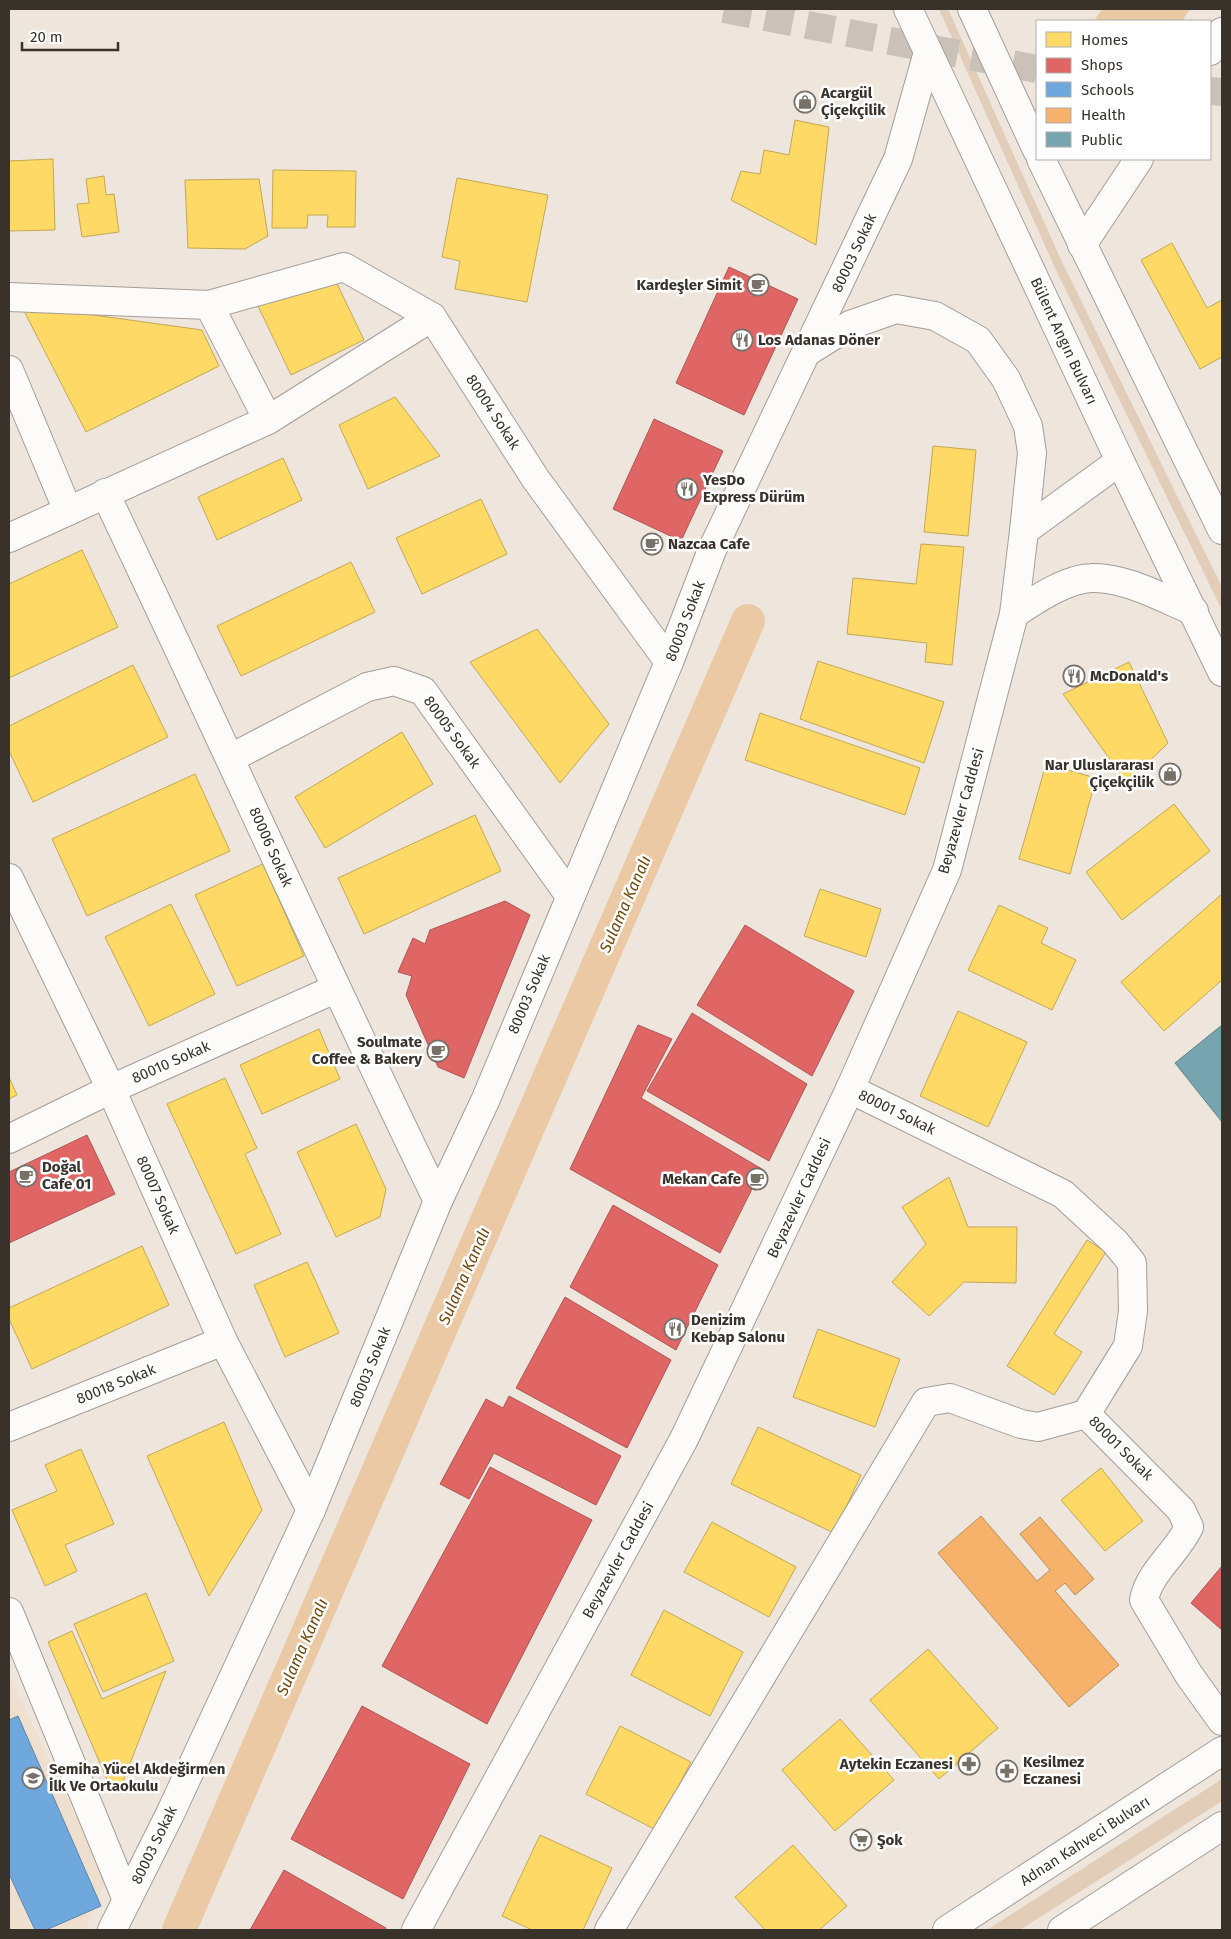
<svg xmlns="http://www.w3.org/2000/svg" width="1231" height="1939" font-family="'Fira Sans',sans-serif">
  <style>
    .built { fill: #efdfcf }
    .green { fill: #e1cdb8 }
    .water { fill: #eac9a4 }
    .homes { fill: #ffd966; stroke: #c3a754 }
    .shops { fill: #e06666; stroke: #ae5654 }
    .schools { fill: #6fa8dc; stroke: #5e85a7 }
    .health { fill: #f6b26b; stroke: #bd8c58 }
    .public { fill: #76a5af; stroke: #638287 }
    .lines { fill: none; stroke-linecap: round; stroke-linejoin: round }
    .canal { stroke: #eac9a4; stroke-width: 34 }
    .motorway-tunnel { stroke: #cac2b9; stroke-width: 28; stroke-dasharray: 28 14; stroke-linecap: butt }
    .minor-casing { stroke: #a49d97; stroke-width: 30 }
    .tertiary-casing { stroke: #a49d97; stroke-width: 30 }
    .secondary-casing { stroke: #a49d97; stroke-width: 30 }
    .primary-casing { stroke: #a49d97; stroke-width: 30 }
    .minor { stroke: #fcfbfa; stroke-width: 28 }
    .tertiary { stroke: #fcfbfa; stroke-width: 28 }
    .secondary { stroke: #fcfbfa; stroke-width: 28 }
    .primary { stroke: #fcfbfa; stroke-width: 28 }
    .labels { text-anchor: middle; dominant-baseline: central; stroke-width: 5; stroke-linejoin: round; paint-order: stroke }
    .poi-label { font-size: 15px; font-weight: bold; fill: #38322b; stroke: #fff; text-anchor: start }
    .street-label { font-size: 15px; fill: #38322b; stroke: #fff }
    .water-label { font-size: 16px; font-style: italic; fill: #72480c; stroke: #fff }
  </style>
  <rect width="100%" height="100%" fill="#eee6dd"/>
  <!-- built -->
  <polygon class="built" points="9,1675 106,1880 86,1930 9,1930"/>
  <!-- green -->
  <g class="green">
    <polygon points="939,9 948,9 1063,264 1222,587 1222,610 1055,268"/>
    <polygon points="1222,1779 1222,1801 1020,1930 987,1930"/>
  </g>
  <!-- water -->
  <polygon class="water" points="1102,9 1190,9 1182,21 1094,21"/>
  <!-- homes -->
  <g class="homes">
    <polygon points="795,120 829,127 816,245 731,200 741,171 760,174 764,150 789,155"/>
    <polygon points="53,159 55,230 9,231 9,161"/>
    <polygon points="273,170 356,171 355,227 327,227 328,215 308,215 307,228 272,228"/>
    <polygon points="104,176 106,195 114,194 119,232 82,237 77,204 89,203 86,179"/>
    <polygon points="457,178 548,195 527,302 455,289 460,261 442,257"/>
    <polygon points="259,179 268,236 245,249 188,248 185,180"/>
    <polygon points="1172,243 1207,308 1222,300 1222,357 1200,369 1141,260"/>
    <polygon points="331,271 364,340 291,375 258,306"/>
    <polygon points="21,305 202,330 219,366 86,432"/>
    <polygon points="395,397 440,456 368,489 339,425"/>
    <polygon points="933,446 976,450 968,536 924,532"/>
    <polygon points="283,458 302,500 217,540 198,497"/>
    <polygon points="481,499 507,554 422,594 396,538"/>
    <polygon points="921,544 964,547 952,665 925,662 927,643 847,634 853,578 916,584"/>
    <polygon points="82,550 118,627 9,678 9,584"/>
    <polygon points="351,562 375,612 241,676 217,626"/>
    <polygon points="537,629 609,724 560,783 470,662"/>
    <polygon points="818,661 944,702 924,763 800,719"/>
    <polygon points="1129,662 1168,743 1127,783 1063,694"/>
    <polygon points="133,665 168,737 33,802 9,751 9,726"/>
    <polygon points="760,713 920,768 905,815 745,760"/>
    <polygon points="402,732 433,784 325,848 295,797"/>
    <polygon points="1046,764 1096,778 1070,874 1019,859"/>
    <polygon points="195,774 230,851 87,916 52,839"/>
    <polygon points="1174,804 1210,851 1122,920 1086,872"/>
    <polygon points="475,815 501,871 364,934 338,878"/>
    <polygon points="263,864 304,956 237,986 195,895"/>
    <polygon points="820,889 881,909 866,957 804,936"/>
    <polygon points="1222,894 1222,980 1164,1031 1121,982"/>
    <polygon points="171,904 215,994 149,1026 105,937"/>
    <polygon points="999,905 1048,928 1041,943 1076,960 1052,1010 968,970"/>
    <polygon points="958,1011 1027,1042 988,1127 920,1096"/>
    <polygon points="319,1029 340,1079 262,1114 240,1065"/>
    <polygon points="9,1077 17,1095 9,1099"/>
    <polygon points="225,1078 257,1148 245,1154 281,1234 236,1254 167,1104"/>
    <polygon points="356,1124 386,1189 380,1217 336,1237 297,1152"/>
    <polygon points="949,1177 968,1227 1017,1227 1016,1283 964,1282 929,1316 892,1282 926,1244 902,1207"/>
    <polygon points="1087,1240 1106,1252 1054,1334 1082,1352 1054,1395 1007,1366"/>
    <polygon points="142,1246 169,1305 32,1369 9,1319 9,1308"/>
    <polygon points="307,1262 339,1333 285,1357 254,1285"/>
    <polygon points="818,1329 900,1359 875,1427 793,1397"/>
    <polygon points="224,1422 262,1510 209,1596 147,1456"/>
    <polygon points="758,1427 861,1475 834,1533 731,1484"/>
    <polygon points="81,1449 114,1524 65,1545 77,1571 45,1586 12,1510 57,1491 45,1465"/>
    <polygon points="1101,1468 1143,1521 1105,1551 1061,1500"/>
    <polygon points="712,1522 796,1567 769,1617 684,1572"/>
    <polygon points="146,1593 174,1661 103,1692 74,1624"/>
    <polygon points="664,1610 743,1652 710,1716 631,1675"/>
    <polygon points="72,1631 102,1699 166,1671 122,1784 108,1782 48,1642"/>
    <polygon points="928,1649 998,1728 939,1779 870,1700"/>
    <polygon points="840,1719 894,1780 835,1831 782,1770"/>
    <polygon points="620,1726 691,1762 656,1830 586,1794"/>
    <polygon points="540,1835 612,1868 583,1930 532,1930 502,1916"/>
    <polygon points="793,1845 847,1906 819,1930 765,1930 735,1897"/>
  </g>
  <!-- shops -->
  <g class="shops">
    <polygon points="729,267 798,299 744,415 676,383"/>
    <polygon points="654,419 723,451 681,541 613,509"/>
    <polygon points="505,901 530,915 464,1078 438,1067 406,995 412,976 398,972 413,938 425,944 430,930"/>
    <polygon points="745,925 854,991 812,1076 697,1005"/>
    <polygon points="692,1013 807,1084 769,1161 647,1091"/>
    <polygon points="638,1025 672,1039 641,1098 762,1169 720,1253 570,1169"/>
    <polygon points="87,1135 115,1194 9,1243 9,1172"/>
    <polygon points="613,1205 718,1265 676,1350 570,1287"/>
    <polygon points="565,1297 671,1360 627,1448 516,1388"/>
    <polygon points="509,1396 621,1456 596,1505 494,1453 469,1499 440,1484 486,1399 503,1408"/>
    <polygon points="490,1467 592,1520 487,1724 382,1666"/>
    <polygon points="1222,1566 1222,1630 1191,1603"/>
    <polygon points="362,1706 470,1764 403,1899 291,1839"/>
    <polygon points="284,1870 386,1928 385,1930 250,1930"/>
  </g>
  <!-- schools -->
  <polygon class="schools" points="18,1716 101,1906 46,1930 35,1930 9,1874 9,1720"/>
  <!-- health -->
  <polygon class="health" points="981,1516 1037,1581 1050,1570 1020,1534 1040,1517 1094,1579 1075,1595 1065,1583 1055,1591 1119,1665 1069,1707 938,1553"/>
  <!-- public -->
  <polygon class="public" points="1222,1025 1222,1122 1175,1063"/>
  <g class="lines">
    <!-- canal -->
    <polyline class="canal" points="179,1930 748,621"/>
    <!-- motorway-tunnel -->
    <g class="motorway-tunnel">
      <polyline points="724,9 1037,69"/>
      <polyline points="1210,91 1222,92"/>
    </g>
    <!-- minor casing -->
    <g class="minor-casing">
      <g id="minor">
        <polyline points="9,297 209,305 268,420"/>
        <polyline points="209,305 344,267 432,317"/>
        <polyline points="9,370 68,511"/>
        <path d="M105,493C217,728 324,966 438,1201"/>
        <polyline points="9,538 268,420 432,317 535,478 669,662"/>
        <polyline points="231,758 367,687 394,681 423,691 570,896"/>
        <polyline points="9,878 111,1089 223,1341 311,1510"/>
        <path d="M850,1089L1063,1194L1115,1242L1132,1263L1133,1311L1128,1346L1086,1414L1181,1510L1189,1527C1177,1553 1149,1572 1144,1600L1189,1675L1222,1721"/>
        <polyline points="9,1139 111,1089 335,989"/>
        <polyline points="9,1427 223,1341"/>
        <polyline points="9,1612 127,1900"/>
        <polyline points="609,1930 926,1402 950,1398 1021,1424 1038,1427 1086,1414"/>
      </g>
    </g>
    <!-- tertiary casing -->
    <g class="tertiary-casing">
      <g id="tertiary">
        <polyline points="807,352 850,325 896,309 935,316 978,340 1006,379 1028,426 1032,453 1024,531"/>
        <path d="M1014,614C1035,600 1066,579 1091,578C1123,576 1164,599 1194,611"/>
        <polyline points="112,1930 170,1814 311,1510 438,1201 485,1101 669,662 712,550 898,159 928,52"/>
        <polyline points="416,1930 684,1439 850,1089 947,870 1014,614 1024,531 1120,461"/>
      </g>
    </g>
    <!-- secondary casing -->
    <g class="secondary-casing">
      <g id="secondary">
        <polyline points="908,9 1120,461 1222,672"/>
        <polyline points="972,9 1037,150"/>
        <polyline points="1210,51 1222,32"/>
        <polyline points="1041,159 1222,530"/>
        <polyline points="1082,245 1139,159"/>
      </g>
    </g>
    <!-- primary casing -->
    <g class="primary-casing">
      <g id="primary">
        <polyline points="947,1930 1222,1751"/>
        <polyline points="1062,1930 1222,1826"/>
      </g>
    </g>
    <!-- minor -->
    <use href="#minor" class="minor"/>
    <!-- tertiary -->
    <use href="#tertiary" class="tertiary"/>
    <!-- secondary -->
    <use href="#secondary" class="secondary"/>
    <!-- primary -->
    <use href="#primary" class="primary"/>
  </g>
  <!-- icons -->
  <defs>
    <g id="shop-ring" transform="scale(1.125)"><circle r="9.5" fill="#fff" stroke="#787169" stroke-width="1.5"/><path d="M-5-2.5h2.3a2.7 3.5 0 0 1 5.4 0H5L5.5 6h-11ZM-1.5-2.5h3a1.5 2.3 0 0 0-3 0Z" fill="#787169"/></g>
    <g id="cafe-ring" transform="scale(1.125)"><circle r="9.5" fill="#fff" stroke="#787169" stroke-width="1.5"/><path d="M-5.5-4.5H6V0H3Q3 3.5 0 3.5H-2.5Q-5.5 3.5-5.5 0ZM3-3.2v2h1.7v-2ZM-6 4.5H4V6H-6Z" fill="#787169"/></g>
    <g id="restaurant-ring" transform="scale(1.125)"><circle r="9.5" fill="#fff" stroke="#787169" stroke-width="1.5"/><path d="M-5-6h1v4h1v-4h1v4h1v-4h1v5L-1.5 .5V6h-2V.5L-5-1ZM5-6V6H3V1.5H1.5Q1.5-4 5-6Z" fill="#787169"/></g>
    <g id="pharmacy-ring" transform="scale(1.125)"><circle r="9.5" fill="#fff" stroke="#787169" stroke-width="1.5"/><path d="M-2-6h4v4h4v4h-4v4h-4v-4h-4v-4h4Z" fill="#787169"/></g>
    <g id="school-ring" transform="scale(1.125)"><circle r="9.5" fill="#fff" stroke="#787169" stroke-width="1.5"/><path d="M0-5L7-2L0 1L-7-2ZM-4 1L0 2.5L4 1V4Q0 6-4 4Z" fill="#787169"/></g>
    <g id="supermarket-ring" transform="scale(1.125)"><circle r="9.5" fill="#fff" stroke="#787169" stroke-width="1.5"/><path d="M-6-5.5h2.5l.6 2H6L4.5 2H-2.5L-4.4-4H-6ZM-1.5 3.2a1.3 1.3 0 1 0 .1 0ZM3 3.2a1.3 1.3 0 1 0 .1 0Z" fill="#787169"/></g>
  </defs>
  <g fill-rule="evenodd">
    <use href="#shop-ring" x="805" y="102"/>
    <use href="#cafe-ring" x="758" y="285"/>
    <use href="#restaurant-ring" x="742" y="340"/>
    <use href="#restaurant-ring" x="687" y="489"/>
    <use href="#cafe-ring" x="652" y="544"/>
    <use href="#restaurant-ring" x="1074" y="676"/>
    <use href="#shop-ring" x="1170" y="774"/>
    <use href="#cafe-ring" x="438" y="1051"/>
    <use href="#cafe-ring" x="26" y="1176"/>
    <use href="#cafe-ring" x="757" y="1179"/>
    <use href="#restaurant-ring" x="675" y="1329"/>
    <use href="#pharmacy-ring" x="969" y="1764"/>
    <use href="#pharmacy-ring" x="1007" y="1771"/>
    <use href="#school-ring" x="33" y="1778"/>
    <use href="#supermarket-ring" x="861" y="1840"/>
  </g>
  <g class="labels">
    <!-- poi labels -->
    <g class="poi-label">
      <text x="821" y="93">Acargül<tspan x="821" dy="17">Çiçekçilik</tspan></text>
      <text x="742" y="285" text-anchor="end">Kardeşler Simit</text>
      <text x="758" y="340">Los Adanas Döner</text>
      <text x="703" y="480">YesDo<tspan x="703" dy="17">Express Dürüm</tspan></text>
      <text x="668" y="544">Nazcaa Cafe</text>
      <text x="1090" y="676">McDonald's</text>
      <text x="1154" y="765" text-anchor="end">Nar Uluslararası<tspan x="1154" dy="17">Çiçekçilik</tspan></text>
      <text x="422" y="1042" text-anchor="end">Soulmate<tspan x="422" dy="17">Coffee &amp; Bakery</tspan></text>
      <text x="42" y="1167">Doğal<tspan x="42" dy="17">Cafe 01</tspan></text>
      <text x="741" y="1179" text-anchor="end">Mekan Cafe</text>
      <text x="691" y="1320">Denizim<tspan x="691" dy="17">Kebap Salonu</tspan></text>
      <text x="1023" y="1762">Kesilmez<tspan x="1023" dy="17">Eczanesi</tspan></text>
      <text x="953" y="1764" text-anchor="end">Aytekin Eczanesi</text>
      <text x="49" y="1769">Semiha Yücel Akdeğirmen<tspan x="49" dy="17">İlk Ve Ortaokulu</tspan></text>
      <text x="877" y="1840">Şok</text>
    </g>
    <!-- street labels -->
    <g class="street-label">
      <text transform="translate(854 253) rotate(-65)">80003 Sokak</text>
      <text transform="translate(1064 341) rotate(65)">Bülent Angın Bulvarı</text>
      <text transform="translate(493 412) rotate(57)">80004 Sokak</text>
      <text transform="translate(685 621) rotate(-69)">80003 Sokak</text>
      <text transform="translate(452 732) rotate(54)">80005 Sokak</text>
      <text transform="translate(961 811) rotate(-74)">Beyazevler Caddesi</text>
      <text transform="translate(271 847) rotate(66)">80006 Sokak</text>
      <text transform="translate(529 994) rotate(-67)">80003 Sokak</text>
      <text transform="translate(171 1062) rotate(-24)">80010 Sokak</text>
      <text transform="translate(897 1112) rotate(26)">80001 Sokak</text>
      <text transform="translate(158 1195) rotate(66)">80007 Sokak</text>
      <text transform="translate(799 1198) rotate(-65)">Beyazevler Caddesi</text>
      <text transform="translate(370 1367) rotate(-68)">80003 Sokak</text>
      <text transform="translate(116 1384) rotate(-22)">80018 Sokak</text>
      <text transform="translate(1121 1448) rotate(45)">80001 Sokak</text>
      <text transform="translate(618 1560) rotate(-61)">Beyazevler Caddesi</text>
      <text transform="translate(1085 1841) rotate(-33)">Adnan Kahveci Bulvarı</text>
      <text transform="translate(154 1845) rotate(-64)">80003 Sokak</text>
    </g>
    <!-- water labels -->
    <g class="water-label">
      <text transform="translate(625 904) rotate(-66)">Sulama Kanalı</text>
      <text transform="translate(464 1276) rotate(-66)">Sulama Kanalı</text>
      <text transform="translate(302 1647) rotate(-66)">Sulama Kanalı</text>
    </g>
  </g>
  <!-- border -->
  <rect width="1231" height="1939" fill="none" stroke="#38322b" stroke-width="20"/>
  <!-- legend -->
  <rect x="1036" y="20" width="175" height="140" fill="#ffffff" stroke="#afadaa"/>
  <rect x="1046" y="32" width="25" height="15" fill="#ffd966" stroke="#afadaa"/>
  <text x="1081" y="45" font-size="15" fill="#38322b">Homes</text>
  <rect x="1046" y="58" width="25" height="15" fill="#e06666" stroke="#afadaa"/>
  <text x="1081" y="70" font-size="15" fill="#38322b">Shops</text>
  <rect x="1046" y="82" width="25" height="15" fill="#6fa8dc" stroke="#afadaa"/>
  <text x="1081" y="95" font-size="15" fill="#38322b">Schools</text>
  <rect x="1046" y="108" width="25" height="15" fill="#f6b26b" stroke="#afadaa"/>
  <text x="1081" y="120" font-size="15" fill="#38322b">Health</text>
  <rect x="1046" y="132" width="25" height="15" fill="#76a5af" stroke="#afadaa"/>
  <text x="1081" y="145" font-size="15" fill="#38322b">Public</text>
  <!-- scale -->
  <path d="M22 42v8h96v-8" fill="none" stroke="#38322b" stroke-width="2.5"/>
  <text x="30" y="42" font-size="15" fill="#38322b" stroke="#ffffff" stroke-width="4" paint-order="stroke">20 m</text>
</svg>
